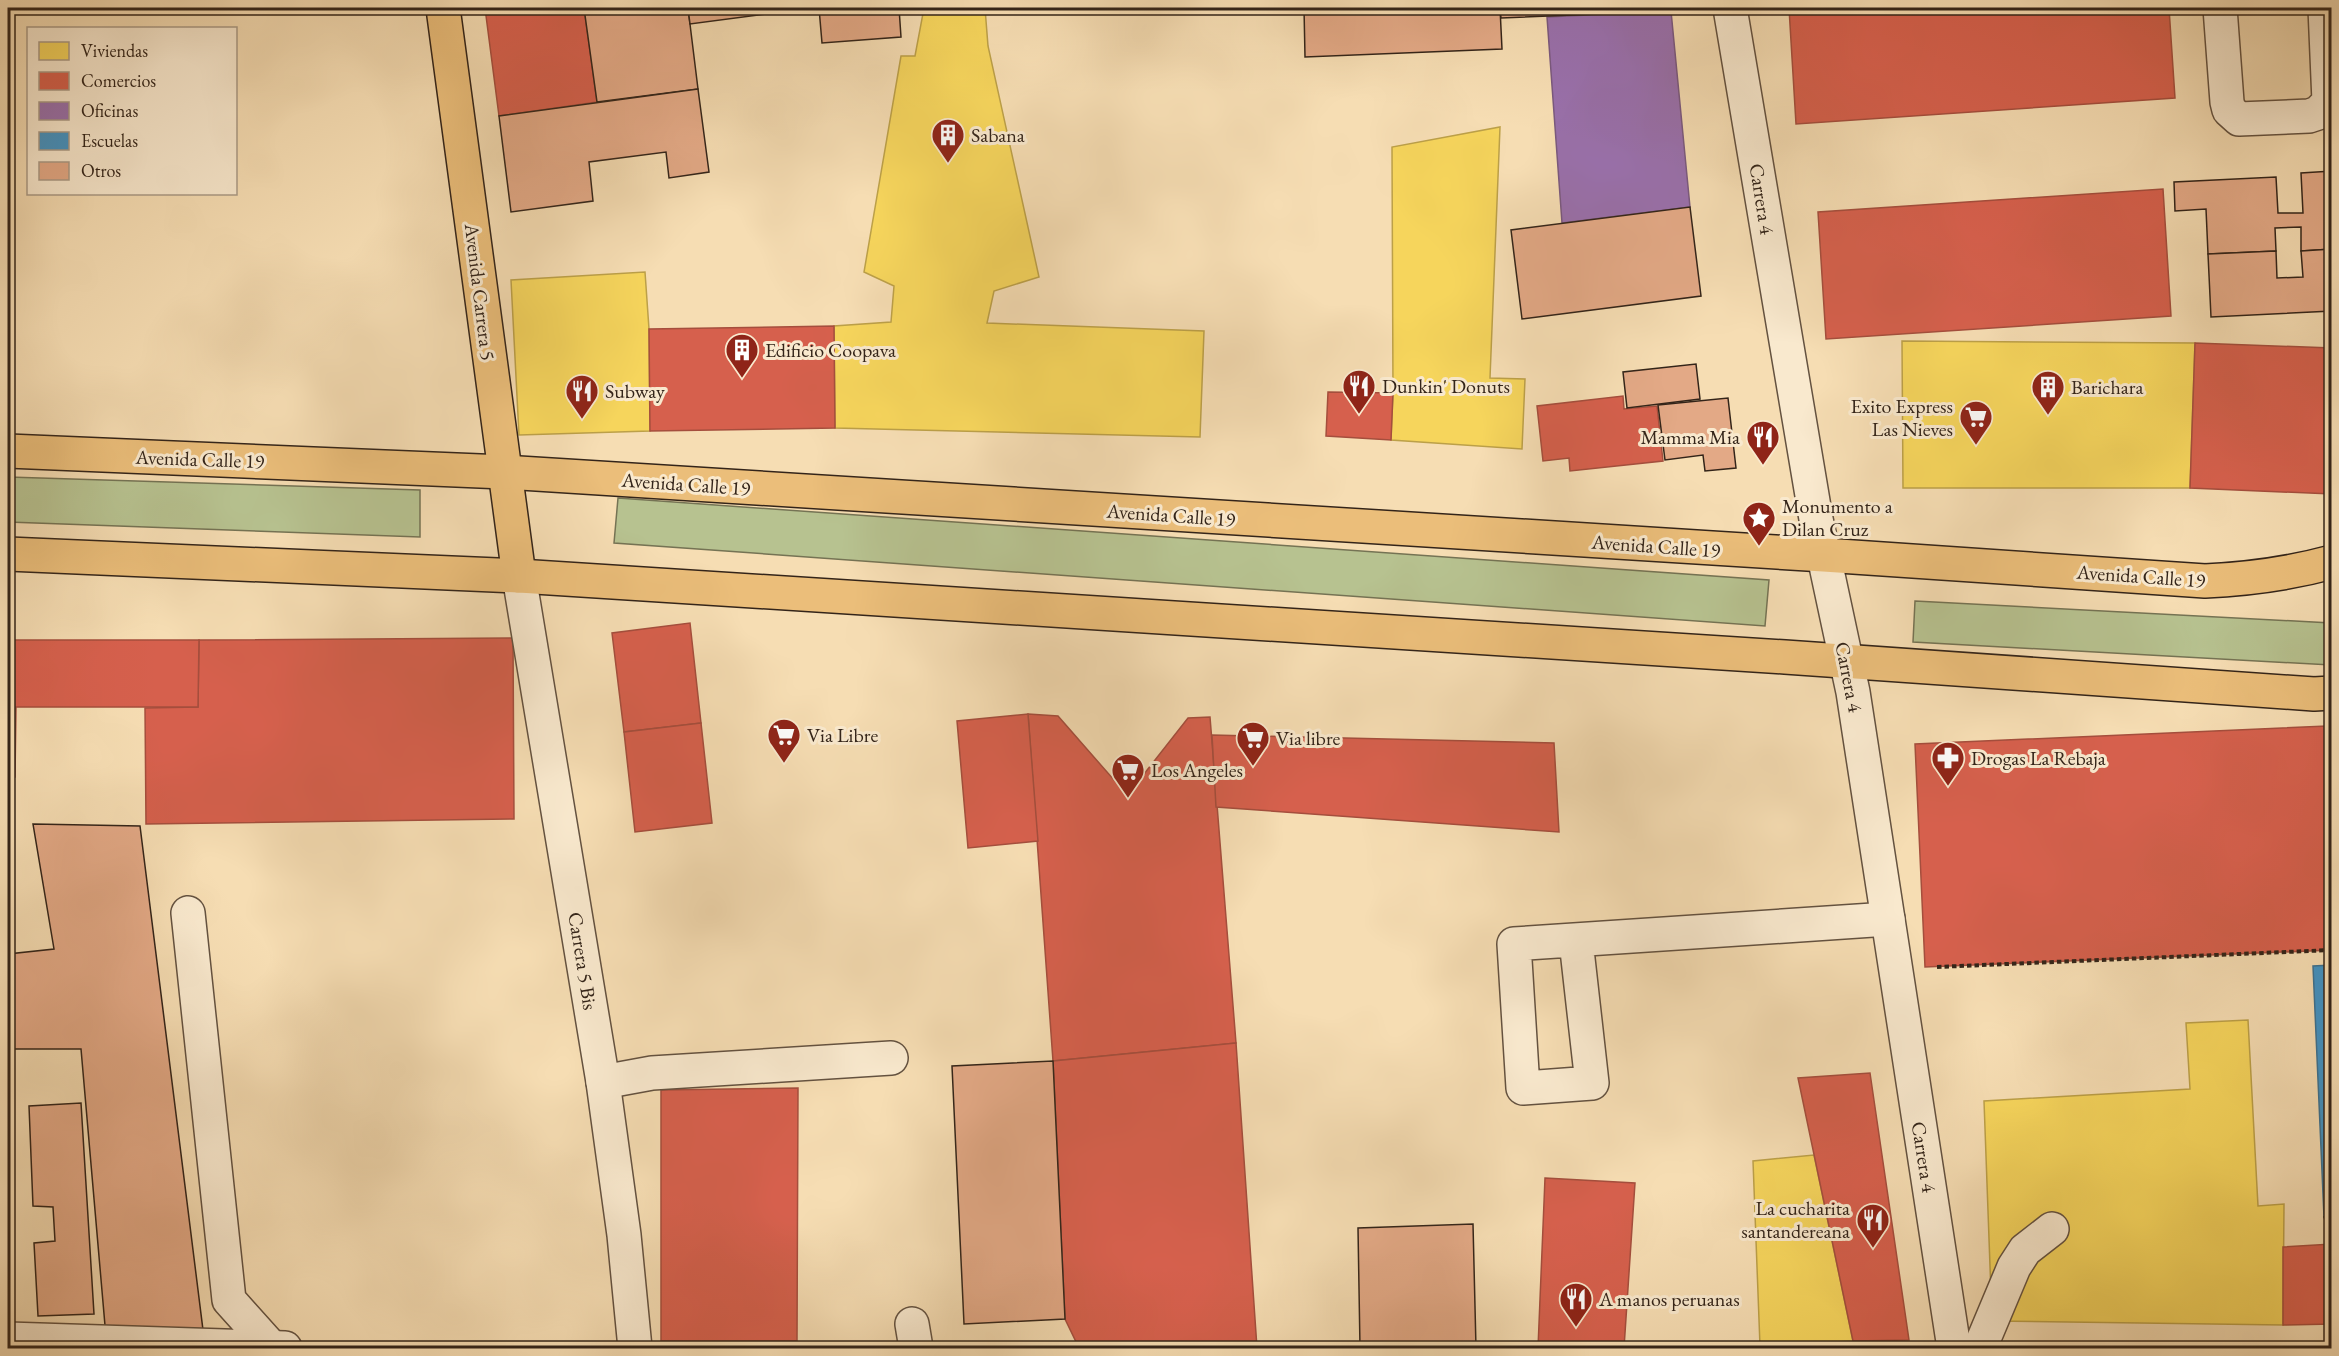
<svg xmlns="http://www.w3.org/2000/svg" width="2339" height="1356" font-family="'EB Garamond',serif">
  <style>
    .green { fill: #b7c290; stroke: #757354; stroke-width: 1.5 }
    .homes { fill: #f6d55c; stroke: #bca048; stroke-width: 1.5 }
    .shops { fill: #d6604d; stroke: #a54e3d; stroke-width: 1.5 }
    .offices { fill: #9970ab; stroke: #7a597f; stroke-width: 1.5 }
    .schools { fill: #4393c3; stroke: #3e7290; stroke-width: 1.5 }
    .building { fill: #e3a986; stroke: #332419; stroke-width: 1.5 }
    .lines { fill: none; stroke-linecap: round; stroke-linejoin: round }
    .minor-casing { stroke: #645240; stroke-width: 36 }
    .major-casing { stroke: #332419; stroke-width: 36 }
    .path { stroke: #332419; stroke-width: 4; stroke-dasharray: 4.5 3; stroke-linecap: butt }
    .minor { stroke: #f9e9ce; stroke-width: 33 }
    .major { stroke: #ebbe7a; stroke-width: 33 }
    .labels { text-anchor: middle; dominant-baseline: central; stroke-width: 6; stroke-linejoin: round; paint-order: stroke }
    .poi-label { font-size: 20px; fill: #332419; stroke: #f9e9ce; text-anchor: start }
    .street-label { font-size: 20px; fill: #332419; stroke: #f9e9ce }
  </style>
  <rect width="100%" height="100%" fill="#f6ddb3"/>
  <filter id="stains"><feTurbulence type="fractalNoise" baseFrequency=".00333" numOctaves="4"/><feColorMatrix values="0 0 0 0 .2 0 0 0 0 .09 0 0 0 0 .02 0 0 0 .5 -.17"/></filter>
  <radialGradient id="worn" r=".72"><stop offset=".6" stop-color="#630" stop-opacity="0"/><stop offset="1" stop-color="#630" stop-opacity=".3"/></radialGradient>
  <!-- green -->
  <g class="green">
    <polygon points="8,477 420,490 420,537 8,522"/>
    <polygon points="618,498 1769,580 1765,626 614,543"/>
    <polygon points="1915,601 2331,623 2331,665 1913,642"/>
  </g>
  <!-- homes -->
  <g class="homes">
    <polygon points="924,8 985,8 988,46 1039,277 994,291 987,323 1204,331 1200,437 835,428 834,326 891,322 894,286 864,272 901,56 915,56"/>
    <polygon points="1500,127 1490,378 1525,379 1522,449 1391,440 1393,393 1392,147"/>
    <polygon points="645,272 649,329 650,431 519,435 511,280"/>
    <polygon points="1902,341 2195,343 2190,488 1903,488"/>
    <polygon points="2248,1020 2258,1206 2284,1204 2283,1325 1992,1321 1984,1101 2190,1089 2186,1023"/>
    <polygon points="1814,1155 1853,1341 1760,1346 1753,1161"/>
  </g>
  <!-- shops -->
  <g class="shops">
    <polygon points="485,8 584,8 597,102 499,116"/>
    <polygon points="1789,8 2169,8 2175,98 1796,124"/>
    <polygon points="2163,189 2171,316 1826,339 1818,212"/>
    <polygon points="834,326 835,428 650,431 649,329"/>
    <polygon points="2195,343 2332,348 2332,494 2190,488"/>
    <polygon points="1328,392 1393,393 1391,440 1326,436"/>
    <polygon points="1623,396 1624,409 1657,406 1663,461 1570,471 1569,458 1543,461 1537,406"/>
    <polygon points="690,623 701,723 624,732 612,633"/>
    <polygon points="513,638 514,819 146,824 145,708 198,707 199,640"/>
    <polygon points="8,640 199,640 198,707 16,707 15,777 8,777"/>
    <polygon points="1028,714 1058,716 1114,780 1144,774 1188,718 1210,717 1236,1043 1053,1061"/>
    <polygon points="1028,714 1038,841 968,848 957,721"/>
    <polygon points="701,723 712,823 635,832 624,732"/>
    <polygon points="2327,726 2332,737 2332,950 1925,967 1915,744"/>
    <polygon points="1212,735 1554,743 1559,832 1216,807"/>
    <polygon points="1236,1043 1257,1348 1079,1348 1065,1319 1053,1061"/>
    <polygon points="1870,1073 1909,1340 1853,1341 1798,1078"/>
    <polygon points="798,1088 797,1341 661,1341 661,1090"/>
    <polygon points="1545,1178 1635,1183 1624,1348 1538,1348"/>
    <polygon points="2332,1244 2332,1324 2283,1325 2283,1247"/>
  </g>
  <!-- offices -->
  <polygon class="offices" points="1671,11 1690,207 1562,223 1547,17"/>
  <!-- schools -->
  <polygon class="schools" points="2332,965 2332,1217 2324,1217 2313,966"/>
  <!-- building -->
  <g class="building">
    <polygon points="584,8 688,8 698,89 597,102"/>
    <polygon points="688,8 765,8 766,14 690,24"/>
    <polygon points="819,8 899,8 901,37 822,43"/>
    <polygon points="1304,8 1500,8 1502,49 1305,57"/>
    <polygon points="1500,8 1671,8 1671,11 1501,18"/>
    <polygon points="698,89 709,172 669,178 666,152 589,162 593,201 511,212 499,116"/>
    <polygon points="2332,171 2332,249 2301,251 2301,227 2275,228 2276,251 2208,254 2206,209 2175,211 2174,182 2276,177 2278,213 2303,213 2301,173"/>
    <polygon points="1690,207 1701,296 1522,319 1511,230"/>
    <polygon points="2332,249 2332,311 2211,317 2208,254 2276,251 2277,278 2303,277 2301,251"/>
    <polygon points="1696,364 1700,399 1627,408 1623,372"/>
    <polygon points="1728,398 1736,468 1705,471 1703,455 1665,460 1658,405"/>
    <polygon points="33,824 140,826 204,1338 106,1337 81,1049 8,1049 8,954 54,949"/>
    <polygon points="1053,1061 1065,1319 964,1324 952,1066"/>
    <polygon points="81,1103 94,1314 38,1316 34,1243 55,1241 53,1207 33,1206 29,1106"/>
    <polygon points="2324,1217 2332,1217 2332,1244"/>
    <polygon points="1473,1224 1476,1348 1360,1348 1358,1228"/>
  </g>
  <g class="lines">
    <!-- minor casing -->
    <g class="minor-casing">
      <g id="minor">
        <polyline points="1730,8 1816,519 1853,692 1954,1348"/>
        <polyline points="2220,8 2227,102 2229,110 2239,119 2309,116 2318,113 2329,102 2325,8"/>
        <polyline points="519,576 603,1082 624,1235 635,1348"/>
        <polyline points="188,913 229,1300 272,1348"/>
        <polyline points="1576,941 1592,1083 1523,1088 1514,944 1888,919"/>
        <polyline points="603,1082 652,1073 891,1058"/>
        <polyline points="912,1324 916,1348"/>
        <polyline points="8,1339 285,1348"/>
        <polyline points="1980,1348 2014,1267 2025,1250 2052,1229"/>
      </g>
    </g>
    <!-- major casing -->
    <g class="major-casing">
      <g id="major">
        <polyline points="443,8 519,576"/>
        <path d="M8,451L504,472L1824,555L2205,581C2249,579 2288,574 2332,562"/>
        <polyline points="8,554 519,576 1785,657 2314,694 2332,693"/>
      </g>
    </g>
    <!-- path -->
    <polyline class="path" points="1937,967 2332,950"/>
    <!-- minor -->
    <use href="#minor" class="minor"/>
    <!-- major -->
    <use href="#major" class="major"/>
  </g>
  <!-- icons -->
  <defs>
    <g id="building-pin" transform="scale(1.725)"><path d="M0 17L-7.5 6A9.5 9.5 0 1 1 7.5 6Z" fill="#8f2418" stroke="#f9e9ce"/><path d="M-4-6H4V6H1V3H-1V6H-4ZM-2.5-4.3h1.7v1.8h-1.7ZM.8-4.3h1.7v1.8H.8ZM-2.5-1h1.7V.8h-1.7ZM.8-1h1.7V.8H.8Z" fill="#fff"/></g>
    <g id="restaurant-pin" transform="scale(1.725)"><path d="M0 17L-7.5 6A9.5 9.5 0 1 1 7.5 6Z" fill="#8f2418" stroke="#f9e9ce"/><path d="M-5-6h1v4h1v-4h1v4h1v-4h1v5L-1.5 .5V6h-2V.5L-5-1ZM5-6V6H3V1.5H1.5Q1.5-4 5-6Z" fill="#fff"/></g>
    <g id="supermarket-pin" transform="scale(1.725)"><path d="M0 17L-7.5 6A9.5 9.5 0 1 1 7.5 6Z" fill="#8f2418" stroke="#f9e9ce"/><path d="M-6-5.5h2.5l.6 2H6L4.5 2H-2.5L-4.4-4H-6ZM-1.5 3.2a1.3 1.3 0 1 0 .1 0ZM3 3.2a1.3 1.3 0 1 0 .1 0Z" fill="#fff"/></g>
    <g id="sight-pin" transform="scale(1.725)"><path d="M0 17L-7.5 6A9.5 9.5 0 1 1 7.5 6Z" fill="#8f2418" stroke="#f9e9ce"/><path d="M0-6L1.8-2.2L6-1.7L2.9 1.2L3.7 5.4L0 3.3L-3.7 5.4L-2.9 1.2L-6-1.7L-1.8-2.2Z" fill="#fff"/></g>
    <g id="pharmacy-pin" transform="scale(1.725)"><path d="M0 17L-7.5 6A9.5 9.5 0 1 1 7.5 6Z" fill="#8f2418" stroke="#f9e9ce"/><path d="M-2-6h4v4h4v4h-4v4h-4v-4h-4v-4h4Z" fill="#fff"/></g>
  </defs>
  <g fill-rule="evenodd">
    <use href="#building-pin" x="948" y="135"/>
    <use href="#building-pin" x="742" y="350"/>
    <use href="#restaurant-pin" x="1359" y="386"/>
    <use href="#building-pin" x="2048" y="387"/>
    <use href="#restaurant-pin" x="582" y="391"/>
    <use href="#supermarket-pin" x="1976" y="417"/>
    <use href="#restaurant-pin" x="1763" y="437"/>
    <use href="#sight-pin" x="1759" y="518"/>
    <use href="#supermarket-pin" x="784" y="735"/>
    <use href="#supermarket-pin" x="1253" y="738"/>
    <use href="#pharmacy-pin" x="1948" y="758"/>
    <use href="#supermarket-pin" x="1128" y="770"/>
    <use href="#restaurant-pin" x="1873" y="1220"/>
    <use href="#restaurant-pin" x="1576" y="1299"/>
  </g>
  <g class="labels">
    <!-- poi labels -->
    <g class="poi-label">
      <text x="971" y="135">Sabana</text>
      <text x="765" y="350">Edificio Coopava</text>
      <text x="1382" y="386">Dunkin' Donuts</text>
      <text x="2071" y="387">Barichara</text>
      <text x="605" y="391">Subway</text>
      <text x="1953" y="406" text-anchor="end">Exito Express<tspan x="1953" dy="23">Las Nieves</tspan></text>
      <text x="1740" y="437" text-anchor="end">Mamma Mia</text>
      <text x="1782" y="506">Monumento a<tspan x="1782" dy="23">Dilan Cruz</tspan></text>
      <text x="807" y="735">Via Libre</text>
      <text x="1276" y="738">Via libre</text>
      <text x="1971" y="758">Drogas La Rebaja</text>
      <text x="1151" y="770">Los Angeles</text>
      <text x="1850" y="1208" text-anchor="end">La cucharita<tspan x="1850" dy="23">santandereana</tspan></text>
      <text x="1599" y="1299">A manos peruanas</text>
    </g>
    <!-- street labels -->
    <g class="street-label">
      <text transform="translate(1762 199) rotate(81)">Carrera 4</text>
      <text transform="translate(480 292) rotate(83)">Avenida Carrera 5</text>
      <text transform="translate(200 459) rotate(2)">Avenida Calle 19</text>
      <text transform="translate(686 484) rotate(4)">Avenida Calle 19</text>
      <text transform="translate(1171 515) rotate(4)">Avenida Calle 19</text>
      <text transform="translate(1656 546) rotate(4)">Avenida Calle 19</text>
      <text transform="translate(2141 576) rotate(4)">Avenida Calle 19</text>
      <text transform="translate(1849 677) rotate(79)">Carrera 4</text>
      <text transform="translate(583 961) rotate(81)">Carrera 5 Bis</text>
      <text transform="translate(1924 1157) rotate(81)">Carrera 4</text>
    </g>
  </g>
  <!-- margin -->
  <rect width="2339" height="1356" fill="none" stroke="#f6ddb3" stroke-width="30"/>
  <rect x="9" y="9" width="2321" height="1338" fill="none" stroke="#332419" stroke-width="3"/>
  <rect x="15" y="15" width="2309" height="1326" fill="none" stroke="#332419" stroke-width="1.5"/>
  <!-- legend -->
  <rect x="27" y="27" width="210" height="168" fill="#f9e9ce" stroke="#aa9a86" stroke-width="1.5"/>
  <rect x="39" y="42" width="30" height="18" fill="#f6d55c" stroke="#aa9a86" stroke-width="1.5"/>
  <text x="81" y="57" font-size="18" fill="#332419">Viviendas</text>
  <rect x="39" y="72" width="30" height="18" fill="#d6604d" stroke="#aa9a86" stroke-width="1.5"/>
  <text x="81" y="87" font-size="18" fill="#332419">Comercios</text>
  <rect x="39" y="102" width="30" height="18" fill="#9970ab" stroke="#aa9a86" stroke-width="1.5"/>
  <text x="81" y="117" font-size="18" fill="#332419">Oficinas</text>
  <rect x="39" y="132" width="30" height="18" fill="#4393c3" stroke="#aa9a86" stroke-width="1.5"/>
  <text x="81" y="147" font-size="18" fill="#332419">Escuelas</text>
  <rect x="39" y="162" width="30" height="18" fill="#e3a986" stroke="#aa9a86" stroke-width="1.5"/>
  <text x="81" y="177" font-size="18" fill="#332419">Otros</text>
  <rect width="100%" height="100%" filter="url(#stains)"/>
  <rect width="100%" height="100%" fill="url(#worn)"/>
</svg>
